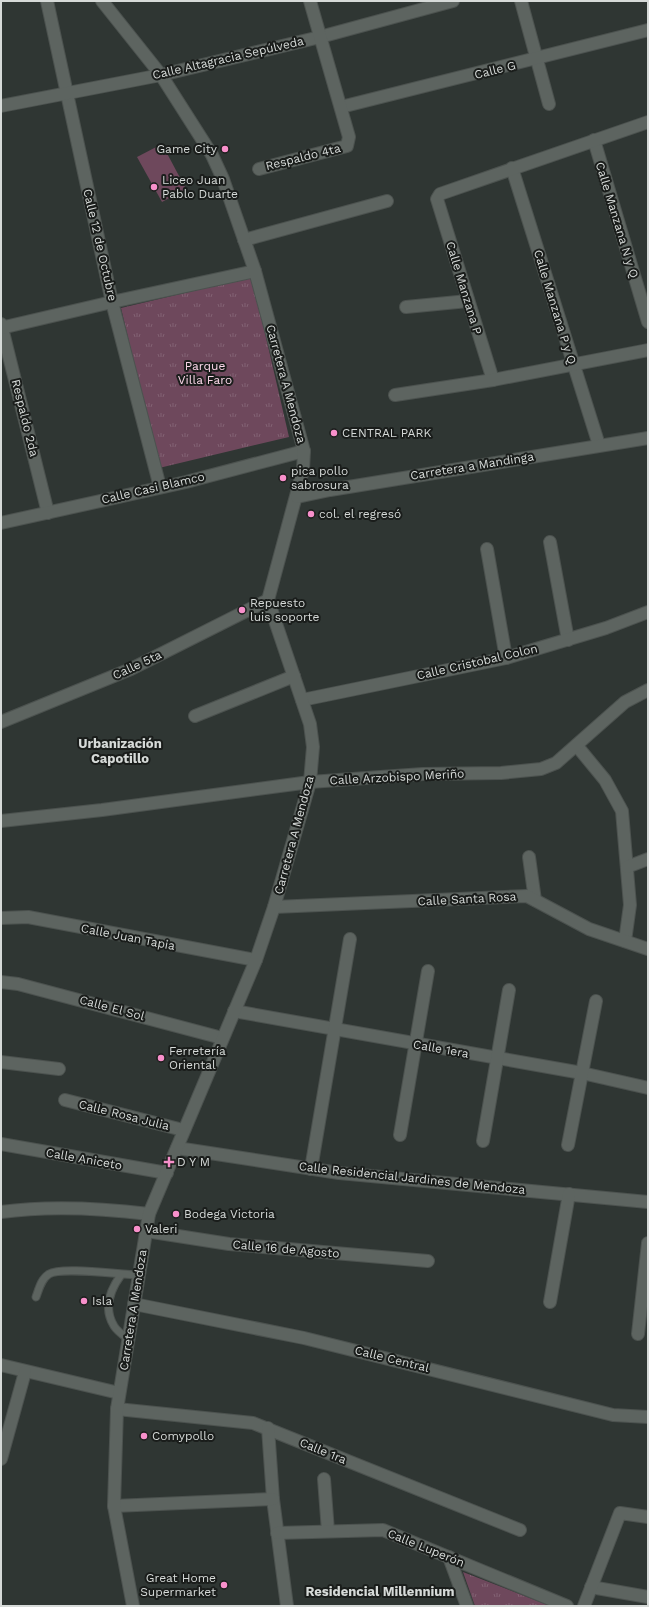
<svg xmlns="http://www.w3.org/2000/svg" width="649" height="1607" font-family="'Work Sans',sans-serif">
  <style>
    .grass { fill: #6e485c }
    .park { fill: url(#park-tufts) }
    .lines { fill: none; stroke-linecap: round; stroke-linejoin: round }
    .lane-casing { stroke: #4c524f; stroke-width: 9 }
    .street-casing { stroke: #4c524f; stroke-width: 14 }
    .secondary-casing { stroke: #4c524f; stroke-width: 14 }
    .lane { stroke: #5d6460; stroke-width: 7 }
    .street { stroke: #5d6460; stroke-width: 12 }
    .secondary { stroke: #5d6460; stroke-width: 12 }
    .poi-dot { fill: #f890cb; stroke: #1a1d1b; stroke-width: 1.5 }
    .labels { text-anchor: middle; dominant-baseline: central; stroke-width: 4; stroke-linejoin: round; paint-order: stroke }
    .street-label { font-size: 12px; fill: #d6dad8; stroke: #1a1d1b }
    .poi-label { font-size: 12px; fill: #d6dad8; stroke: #1a1d1b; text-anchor: start }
    .park-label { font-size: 12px; fill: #fad6e8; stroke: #1a1d1b }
    .neighbourhood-label { font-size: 13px; font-weight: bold; fill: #d6dad8; stroke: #1a1d1b }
  </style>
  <defs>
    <pattern id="park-tufts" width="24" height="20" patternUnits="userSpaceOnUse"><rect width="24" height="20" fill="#6e485c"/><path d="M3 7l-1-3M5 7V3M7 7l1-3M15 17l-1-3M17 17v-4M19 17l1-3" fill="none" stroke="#826273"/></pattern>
  </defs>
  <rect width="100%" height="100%" fill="#2f3633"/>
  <!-- grass -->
  <polygon class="grass" points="162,144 186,189 162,202 137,157"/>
  <!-- park -->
  <g class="park">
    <polygon points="252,277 289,437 159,468 121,308"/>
    <polygon points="463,1572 550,1606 475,1606"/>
  </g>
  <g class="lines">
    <!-- lane casing -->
    <g class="lane-casing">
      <g id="lane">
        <path d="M121,1275C110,1290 103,1308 114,1326C117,1331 124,1336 128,1339"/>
        <path d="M36,1297C39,1289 41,1279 49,1274C62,1266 121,1275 139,1275"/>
      </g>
    </g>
    <!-- street casing -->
    <g class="street-casing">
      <g id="street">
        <polyline points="47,1 112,302 160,487"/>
        <polyline points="521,1 549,104"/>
        <polyline points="1,106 161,75 320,37 453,1"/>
        <polyline points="341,107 648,30"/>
        <polyline points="594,140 648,322"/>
        <polyline points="512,168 599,445"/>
        <polyline points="259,169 347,146 349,137 310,1"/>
        <polyline points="244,240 387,201"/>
        <polyline points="406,307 468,301"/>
        <polyline points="1,324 48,513"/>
        <polyline points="1,328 112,302 255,271"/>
        <polyline points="493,380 437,199 440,194 648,122"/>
        <polyline points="395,395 493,380 648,350"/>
        <polyline points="1,523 186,482 304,451"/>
        <polyline points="550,542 568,640"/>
        <polyline points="487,549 506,658"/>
        <polyline points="302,700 506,658 606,628 648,612"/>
        <polyline points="195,716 294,676"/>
        <polyline points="1,722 131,669 268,600"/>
        <polyline points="577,746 605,780 622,811 630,905 625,941"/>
        <polyline points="1,821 102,810 310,782 423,774 501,773 541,769 556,763 625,702 648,690"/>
        <polyline points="529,857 535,900"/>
        <polyline points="627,867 648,859"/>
        <polyline points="274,907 527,896 589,929 648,949"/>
        <polyline points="1,918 28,917 256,960"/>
        <polyline points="1,982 18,984 222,1038"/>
        <polyline points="234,1011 582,1073 648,1088"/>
        <polyline points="1,1062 59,1069"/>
        <polyline points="65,1100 183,1130"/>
        <polyline points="400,1135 428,971"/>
        <polyline points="483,1141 509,990"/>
        <polyline points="1,1144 167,1173"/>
        <polyline points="568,1145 596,1001"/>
        <polyline points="177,1148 339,1173 648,1202"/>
        <polyline points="311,1169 350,939"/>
        <path d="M1,1212C51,1205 100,1208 149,1214"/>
        <polyline points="146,1231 229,1244 428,1261"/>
        <polyline points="550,1302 569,1194"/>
        <polyline points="134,1304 304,1338 613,1415 648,1417"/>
        <polyline points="638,1334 648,1243"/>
        <polyline points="1,1365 119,1393"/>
        <polyline points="117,1409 253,1423 520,1530"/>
        <polyline points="268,1428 273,1499 287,1606"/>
        <polyline points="1,1459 25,1372"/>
        <polyline points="324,1479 328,1531"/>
        <polyline points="114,1506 273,1499"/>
        <polyline points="277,1533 383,1530 567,1606"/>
        <polyline points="449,1557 467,1606"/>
        <polyline points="591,1587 648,1597"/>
        <polyline points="584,1606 620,1513 648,1517"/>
      </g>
    </g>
    <!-- secondary casing -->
    <g class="secondary-casing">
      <g id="secondary">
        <polyline points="102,1 161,75 212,155 223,179 255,271 304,451 303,470 268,600 310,724 313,747 310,782 274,907 256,960 149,1214 117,1409 114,1506 133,1606"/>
        <polyline points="297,497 330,490 648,438"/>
      </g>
    </g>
    <!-- lane -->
    <use href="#lane" class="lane"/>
    <!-- street -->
    <use href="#street" class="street"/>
    <!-- secondary -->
    <use href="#secondary" class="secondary"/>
  </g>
  <!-- markers -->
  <g class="poi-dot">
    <circle cx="225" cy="149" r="4"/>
    <circle cx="154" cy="187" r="4"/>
    <circle cx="334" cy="433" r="4"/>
    <circle cx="283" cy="478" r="4"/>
    <circle cx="311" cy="514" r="4"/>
    <circle cx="242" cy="610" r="4"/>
    <circle cx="161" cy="1058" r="4"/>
    <path d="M167 1156h4v4h4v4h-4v4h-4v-4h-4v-4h4z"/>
    <circle cx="176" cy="1214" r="4"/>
    <circle cx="137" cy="1229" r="4"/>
    <circle cx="84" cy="1301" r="4"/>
    <circle cx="144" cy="1436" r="4"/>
    <circle cx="224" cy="1585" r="4"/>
  </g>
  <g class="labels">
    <!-- street labels -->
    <g class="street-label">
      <text transform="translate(228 58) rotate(-13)">Calle Altagracia Sepúlveda</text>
      <text transform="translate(495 70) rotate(-14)">Calle G</text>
      <text transform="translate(303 157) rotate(-14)">Respaldo 4ta</text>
      <text transform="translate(617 220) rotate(73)">Calle Manzana N y Q</text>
      <text transform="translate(100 245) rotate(77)">Calle 12 de Octubre</text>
      <text transform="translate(464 288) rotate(73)">Calle Manzana P</text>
      <text transform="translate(555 307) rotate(73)">Calle Manzana P y Q</text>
      <text transform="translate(286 384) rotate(75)">Carretera A Mendoza</text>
      <text transform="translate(25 418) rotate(76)">Respaldo 2da</text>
      <text transform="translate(472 466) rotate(-9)">Carretera a Mandinga</text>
      <text transform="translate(153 488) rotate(-13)">Calle Casi Blamco</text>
      <text transform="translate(477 662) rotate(-13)">Calle Cristobal Colon</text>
      <text transform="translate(137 665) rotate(-25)">Calle 5ta</text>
      <text transform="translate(397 777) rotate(-3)">Calle Arzobispo Meriño</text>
      <text transform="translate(294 835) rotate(-75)">Carretera A Mendoza</text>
      <text transform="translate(467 899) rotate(-3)">Calle Santa Rosa</text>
      <text transform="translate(128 937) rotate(11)">Calle Juan Tapia</text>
      <text transform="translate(112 1008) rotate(15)">Calle El Sol</text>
      <text transform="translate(441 1049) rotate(10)">Calle 1era</text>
      <text transform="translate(124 1115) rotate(14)">Calle Rosa Julia</text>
      <text transform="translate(84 1159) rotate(10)">Calle Aniceto</text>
      <text transform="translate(412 1178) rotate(6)">Calle Residencial Jardines de Mendoza</text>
      <text transform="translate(286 1249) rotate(5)">Calle 16 de Agosto</text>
      <text transform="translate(133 1310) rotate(-81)">Carretera A Mendoza</text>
      <text transform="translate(392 1359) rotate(14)">Calle Central</text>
      <text transform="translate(323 1451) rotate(22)">Calle 1ra</text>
      <text transform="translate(426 1548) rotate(22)">Calle Luperón</text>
    </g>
    <!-- poi labels -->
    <g class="poi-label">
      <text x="217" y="149" text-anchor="end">Game City</text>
      <text x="162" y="180">Liceo Juan<tspan x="162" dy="14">Pablo Duarte</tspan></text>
      <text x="342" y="433">CENTRAL PARK</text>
      <text x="291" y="471">pica pollo<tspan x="291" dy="14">sabrosura</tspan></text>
      <text x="319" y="514">col. el regresó</text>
      <text x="250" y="603">Repuesto<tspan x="250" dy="14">luis soporte</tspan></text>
      <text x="169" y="1051">Ferretería<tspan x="169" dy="14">Oriental</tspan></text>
      <text x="177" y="1162">D Y M</text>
      <text x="184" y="1214">Bodega Victoria</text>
      <text x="145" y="1229">Valeri</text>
      <text x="92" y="1301">Isla</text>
      <text x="152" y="1436">Comypollo</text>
      <text x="216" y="1578" text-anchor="end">Great Home<tspan x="216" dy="14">Supermarket</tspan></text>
    </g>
    <!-- park labels -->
    <g class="park-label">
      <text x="205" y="366">Parque<tspan x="205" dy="14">Villa Faro</tspan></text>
    </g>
    <!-- neighbourhood labels -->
    <g class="neighbourhood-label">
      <text x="120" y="743">Urbanización<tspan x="120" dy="15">Capotillo</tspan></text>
      <text x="380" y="1591">Residencial Millennium</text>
    </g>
  </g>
  <!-- border -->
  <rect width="649" height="1607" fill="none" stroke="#d6dad8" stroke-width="4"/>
</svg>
